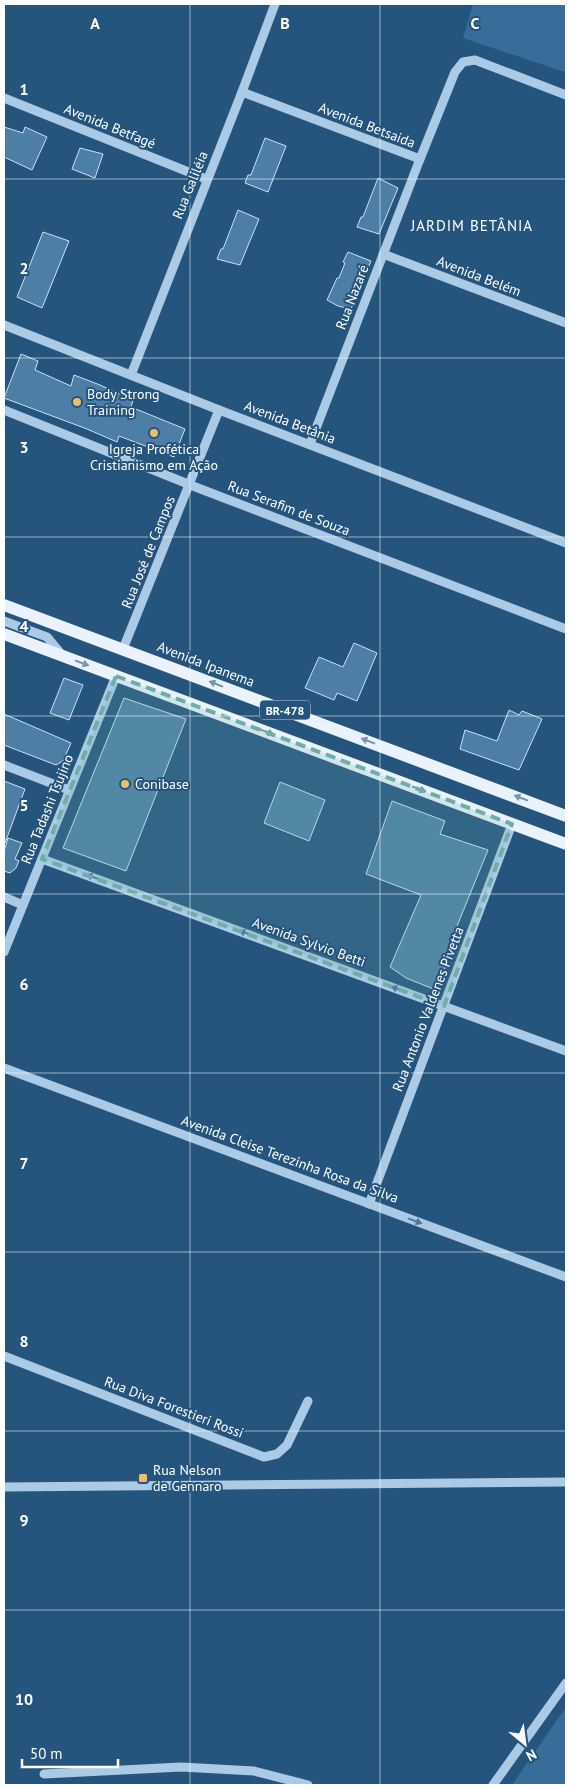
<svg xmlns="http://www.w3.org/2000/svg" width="570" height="1789" font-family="'PT Sans',sans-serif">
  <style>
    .green { fill: #386d9a }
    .building { fill: #4d7ea6; stroke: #cce2f4 }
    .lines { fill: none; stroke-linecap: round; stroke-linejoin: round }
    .minor { stroke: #aacae5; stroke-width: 9 }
    .major { stroke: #eaf3fd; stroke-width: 12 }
    .oneway { fill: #7494b0 }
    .oneway2 { fill: #4d779c }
    .marked { fill: #6fada8; fill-opacity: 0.2; stroke: #6fada8; stroke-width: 4; stroke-dasharray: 10 6; stroke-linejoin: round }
    .grid { fill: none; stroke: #fff; stroke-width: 1; stroke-opacity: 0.55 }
    .poi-dot { fill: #efbd6e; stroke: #25547d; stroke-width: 2 }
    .labels { text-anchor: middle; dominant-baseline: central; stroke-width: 4; stroke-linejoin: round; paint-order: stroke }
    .shield { fill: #25547d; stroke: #beccd8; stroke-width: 1 }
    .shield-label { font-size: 12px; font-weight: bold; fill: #fff }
    .street-label { font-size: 14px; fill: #fff; stroke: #25547d }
    .poi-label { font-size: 14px; fill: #fff; stroke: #25547d; text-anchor: start }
    .neighbourhood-label { font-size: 15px; letter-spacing: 1px; fill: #fff; stroke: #25547d }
    .grid-label { font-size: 16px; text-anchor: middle; font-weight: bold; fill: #fff; stroke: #25547d; stroke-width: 4; stroke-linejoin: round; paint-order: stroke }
  </style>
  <rect width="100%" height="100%" fill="#25547d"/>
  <!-- green -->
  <g class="green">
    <polygon points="473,4 566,4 566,69 565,72 463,38"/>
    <polygon points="566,1707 566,1785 512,1785"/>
  </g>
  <!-- building -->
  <g class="building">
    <polygon points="4,127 23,133 25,127 47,137 32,170 4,157"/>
    <polygon points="265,138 286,146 268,192 245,183 248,175 251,175"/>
    <polygon points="80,148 103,154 95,178 72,169"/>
    <polygon points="378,178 398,188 379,234 357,227 361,217 363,217"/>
    <polygon points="238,210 259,219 240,265 217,259 221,249 223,249"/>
    <polygon points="43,232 69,241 42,308 17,297"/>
    <polygon points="348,252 371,261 351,309 338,306 327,300 337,278 339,278 345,263 343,262"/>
    <polygon points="21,354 38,361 35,370 71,386 74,375 100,385 133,400 131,407 185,429 174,457 119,436 117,442 87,429 4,398"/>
    <polygon points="354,643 377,653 357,701 337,693 334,700 305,688 319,657 343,667"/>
    <polygon points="64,678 83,685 69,720 50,713"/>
    <polygon points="124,698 186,719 126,871 63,848"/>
    <polygon points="509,710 519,715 522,711 542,719 519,770 460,749 465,730 497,741"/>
    <polygon points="4,714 71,743 63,761 56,765 4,745"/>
    <polygon points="4,781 25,789 5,843 4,843"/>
    <polygon points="280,782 325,800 309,841 264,823"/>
    <polygon points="392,801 445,821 440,834 488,850 455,931 459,933 436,990 406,978 390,967 421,895 366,874"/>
    <polygon points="8,838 22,843 15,859 19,861 16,868 10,873 4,871 4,851"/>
  </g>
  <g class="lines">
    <!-- minor -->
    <g class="minor">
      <polyline points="242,92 420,159 455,72 463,62 475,60 566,95"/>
      <polyline points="4,98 206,179"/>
      <polyline points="383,254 566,323"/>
      <polyline points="4,325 219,410 566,543"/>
      <polyline points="131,375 242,92 275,4"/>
      <polyline points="4,410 198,488 566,629"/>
      <polyline points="310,444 420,159"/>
      <polyline points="4,621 47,637 62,655"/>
      <polyline points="123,649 219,410"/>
      <polyline points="4,765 69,790"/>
      <polyline points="42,859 566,1051"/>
      <polyline points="4,897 23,905"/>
      <polyline points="4,952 116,676"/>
      <polyline points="4,1068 566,1277"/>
      <polyline points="369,1204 512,824"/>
      <polyline points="4,1356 264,1457 277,1454 287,1445 308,1401"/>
      <polyline points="4,1487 566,1482"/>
      <polyline points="44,1774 181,1767 254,1771 308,1785"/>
      <polyline points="493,1785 566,1683"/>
    </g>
    <!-- major -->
    <g class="major">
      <polyline points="4,605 566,816"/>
      <polyline points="4,634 566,844"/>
    </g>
  </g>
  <!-- one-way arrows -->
  <defs><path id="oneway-solid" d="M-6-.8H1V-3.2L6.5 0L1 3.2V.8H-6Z" transform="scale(1.25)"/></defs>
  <g class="oneway">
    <use href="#oneway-solid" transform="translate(82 663) rotate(21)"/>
    <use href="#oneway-solid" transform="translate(216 684) rotate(-159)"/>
    <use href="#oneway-solid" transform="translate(267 732) rotate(20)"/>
    <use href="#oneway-solid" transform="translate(368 741) rotate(-159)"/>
    <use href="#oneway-solid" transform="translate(419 789) rotate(20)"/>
    <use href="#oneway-solid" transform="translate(521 798) rotate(-159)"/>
  </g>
  <g class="oneway2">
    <use href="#oneway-solid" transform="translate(93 877) rotate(-160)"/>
    <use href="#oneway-solid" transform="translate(246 933) rotate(-160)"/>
    <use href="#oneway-solid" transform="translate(398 989) rotate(-160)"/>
    <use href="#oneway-solid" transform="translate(415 1221) rotate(20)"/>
  </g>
  <!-- marked area -->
  <path class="marked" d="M116,676L512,824L444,1006L42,859Z"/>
  <!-- grid -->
  <path class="grid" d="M190,4V1785M380,4V1785M4,179H566M4,358H566M4,537H566M4,716H566M4,894H566M4,1073H566M4,1252H566M4,1431H566M4,1610H566"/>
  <!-- markers -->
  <g class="poi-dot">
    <circle cx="77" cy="402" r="5"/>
    <circle cx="154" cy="433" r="5"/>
    <circle cx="125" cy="784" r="5"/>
    <rect x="138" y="1473" width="10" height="10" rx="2.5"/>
  </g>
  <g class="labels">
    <!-- shield labels -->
    <rect class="shield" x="260" y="700.5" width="50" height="19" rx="4"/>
    <g class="shield-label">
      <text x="285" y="710">BR-478</text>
    </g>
    <!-- street labels -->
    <g class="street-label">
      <text transform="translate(367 125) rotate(21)">Avenida Betsaida</text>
      <text transform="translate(110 126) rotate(22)">Avenida Betfagé</text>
      <text transform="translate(190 185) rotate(-68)">Rua Galiléia</text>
      <text transform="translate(479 276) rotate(21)">Avenida Belém</text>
      <text transform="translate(352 297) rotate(-69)">Rua Nazaré</text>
      <text transform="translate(290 422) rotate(21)">Avenida Betânia</text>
      <text transform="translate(289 508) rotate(21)">Rua Serafim de Souza</text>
      <text transform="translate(148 552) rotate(-68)">Rua José de Campos</text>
      <text transform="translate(206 664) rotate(21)">Avenida Ipanema</text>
      <text transform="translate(47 809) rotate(-68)">Rua Tadashi Tsujino</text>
      <text transform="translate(309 942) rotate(20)">Avenida Sylvio Betti</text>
      <text transform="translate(428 1009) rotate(-69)">Rua Antonio Valdenes Pivetta</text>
      <text transform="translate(290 1159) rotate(20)">Avenida Cleise Terezinha Rosa da Silva</text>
      <text transform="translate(174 1407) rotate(21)">Rua Diva Forestieri Rossi</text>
    </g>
    <!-- poi labels -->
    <g class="poi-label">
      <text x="87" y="394">Body Strong<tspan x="87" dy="16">Training</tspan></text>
      <text x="154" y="449" text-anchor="middle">Igreja Profética<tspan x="154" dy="16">Cristianismo em Ação</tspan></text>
      <text x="135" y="784">Conibase</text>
      <text x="153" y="1470">Rua Nelson<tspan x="153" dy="16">de Gennaro</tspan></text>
    </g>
    <!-- neighbourhood labels -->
    <g class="neighbourhood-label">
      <text x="472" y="225">JARDIM BETÂNIA</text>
    </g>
  </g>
  <g class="grid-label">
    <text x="95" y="29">A</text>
    <text x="285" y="29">B</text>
    <text x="475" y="29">C</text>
    <text x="24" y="95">1</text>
    <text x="24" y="274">2</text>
    <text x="24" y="453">3</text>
    <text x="24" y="632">4</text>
    <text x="24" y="811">5</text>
    <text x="24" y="990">6</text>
    <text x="24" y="1169">7</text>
    <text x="24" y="1347">8</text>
    <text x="24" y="1526">9</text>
    <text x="24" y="1705">10</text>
  </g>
  <!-- border -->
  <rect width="570" height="1789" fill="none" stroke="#ffffff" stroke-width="10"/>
  <!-- north arrow -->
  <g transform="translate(525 1744) rotate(151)" stroke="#25547d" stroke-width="4" paint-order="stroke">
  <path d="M0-4L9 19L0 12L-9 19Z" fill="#ffffff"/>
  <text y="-8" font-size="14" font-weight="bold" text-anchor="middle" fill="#ffffff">N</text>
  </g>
  <!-- scale -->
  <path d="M22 1759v8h96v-8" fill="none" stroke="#ffffff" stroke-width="2.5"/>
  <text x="30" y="1759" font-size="15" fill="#ffffff" stroke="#25547d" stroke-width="4" paint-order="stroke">50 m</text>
</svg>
